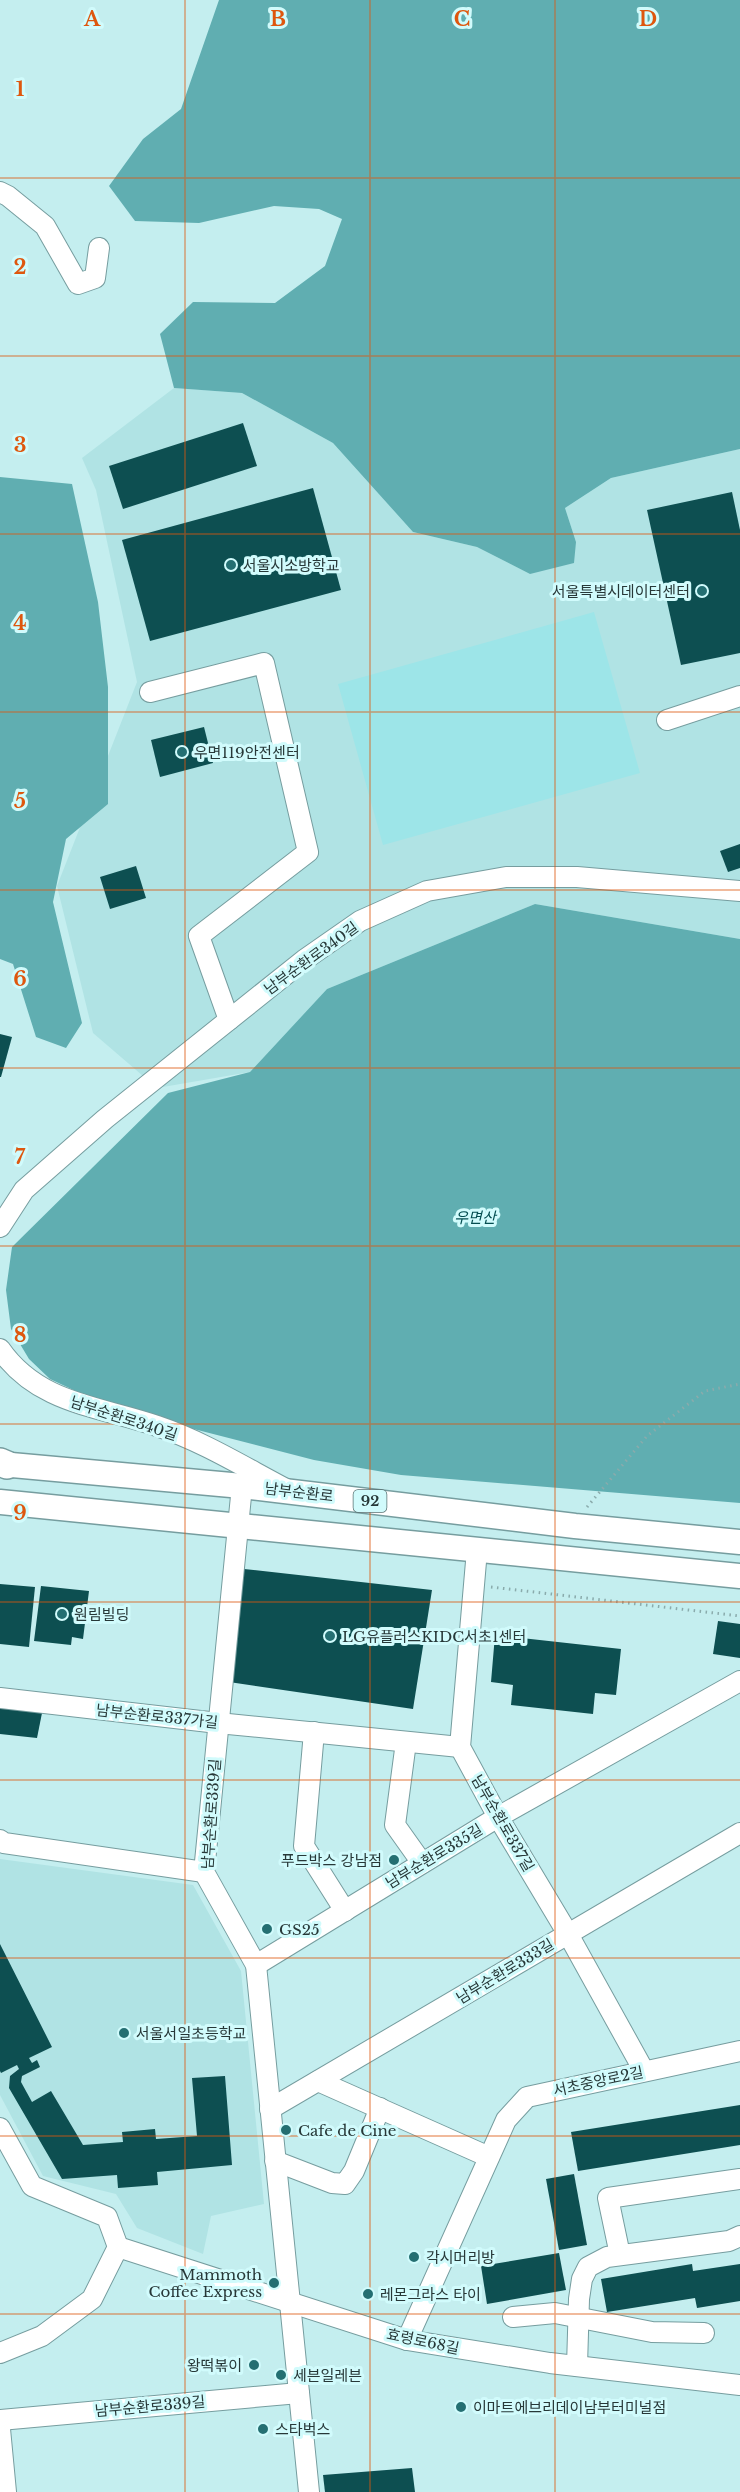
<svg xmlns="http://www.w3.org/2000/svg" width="740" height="2492" font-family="'Libre Baskerville','Noto Sans KR',serif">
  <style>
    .built { fill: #b0e3e4 }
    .green { fill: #9de5e8 }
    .forest { fill: #60aeb1 }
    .building { fill: #0d4f51 }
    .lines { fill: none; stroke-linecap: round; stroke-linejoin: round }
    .minor-casing { stroke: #769d9f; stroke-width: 22 }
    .major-casing { stroke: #769d9f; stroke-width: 27 }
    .highway-casing { stroke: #769d9f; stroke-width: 30 }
    .path { stroke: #8aabac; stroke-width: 3; stroke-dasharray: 1.5 4.5; stroke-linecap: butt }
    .minor { stroke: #fff; stroke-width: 20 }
    .major { stroke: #fff; stroke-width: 24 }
    .highway { stroke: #fff; stroke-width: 27 }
    .grid { fill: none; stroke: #de570e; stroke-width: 1.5; stroke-opacity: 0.55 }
    .poi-dot { fill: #246f72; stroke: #d1fbfc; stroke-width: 2 }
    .labels { text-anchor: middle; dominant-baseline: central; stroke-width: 6; stroke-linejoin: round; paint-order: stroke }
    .shield { fill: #d1fbfc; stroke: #5a7273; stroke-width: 1.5 }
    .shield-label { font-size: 14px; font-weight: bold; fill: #273838 }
    .poi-label { font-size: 15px; fill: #273838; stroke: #d1fbfc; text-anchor: start }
    .street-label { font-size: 15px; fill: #273838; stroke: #d1fbfc }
    .park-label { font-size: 15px; font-style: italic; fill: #034d50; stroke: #d1fbfc }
    .grid-label { font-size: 20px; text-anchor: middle; font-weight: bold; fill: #de570e; stroke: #d1fbfc; stroke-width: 6; stroke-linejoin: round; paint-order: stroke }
  </style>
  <rect width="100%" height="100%" fill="#c4eeef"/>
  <!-- built -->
  <g class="built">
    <polygon points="174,388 242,393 333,443 413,532 477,547 530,574 576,542 565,508 611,478 740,449 740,939 535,904 327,989 250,1072 157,1088 93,1033 57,886 137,682 96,490 82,458"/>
    <polygon points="0,1859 193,1885 241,1971 264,2204 211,2216 203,2254 137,2228 116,2194 43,2176 0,2095"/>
  </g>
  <!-- green -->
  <polygon class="green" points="594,612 640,773 383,845 338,684"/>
  <!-- forest -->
  <g class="forest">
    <polygon points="219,0 740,0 740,449 611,478 565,508 576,542 574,563 530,574 477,547 413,532 333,443 242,393 174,388 160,334 193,302 275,303 325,266 342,219 319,209 274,206 199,223 135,221 109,186 143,139 181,109"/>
    <polygon points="0,477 72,484 98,602 108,687 108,804 66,839 53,902 82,1023 66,1048 36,1037 13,964 0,959"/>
    <polygon points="535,904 740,939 740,1503 401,1475 314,1460 112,1408 50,1379 29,1359 11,1329 6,1290 12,1247 168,1093 250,1072 327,989"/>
  </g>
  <!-- building -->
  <g class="building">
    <polygon points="243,423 257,466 123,509 109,466"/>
    <polygon points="313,488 341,590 150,641 122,540"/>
    <polygon points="732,492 740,530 740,653 681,665 647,510"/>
    <polygon points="204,727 213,763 160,777 151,740"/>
    <polygon points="740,844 740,868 728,872 720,851"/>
    <polygon points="136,866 146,898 110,909 100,877"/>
    <polygon points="0,1034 12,1037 1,1077 0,1077"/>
    <polygon points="244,1569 432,1590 413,1709 229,1682"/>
    <polygon points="0,1584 35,1587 29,1647 0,1644"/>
    <polygon points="41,1586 89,1591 83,1639 72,1637 71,1645 34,1641"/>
    <polygon points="718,1621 740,1624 740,1658 713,1654"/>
    <polygon points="495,1635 621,1649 616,1695 595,1693 593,1714 511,1705 513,1685 491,1682"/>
    <polygon points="0,1703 43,1708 37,1738 0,1734"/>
    <polygon points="0,1944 52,2047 29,2058 32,2063 37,2060 40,2067 22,2076 21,2082 32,2102 51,2091 83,2145 123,2142 122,2132 155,2129 156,2139 197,2136 192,2078 225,2076 232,2165 157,2172 158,2185 118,2188 117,2175 62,2179 9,2088 10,2076 19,2069 17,2065 1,2073 0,2071"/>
    <polygon points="740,2105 740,2145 578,2171 571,2132"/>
    <polygon points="574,2174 587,2245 559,2250 546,2179"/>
    <polygon points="559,2253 566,2290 487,2304 481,2266"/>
    <polygon points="692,2264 693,2271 740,2264 740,2301 697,2308 695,2298 607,2312 601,2279"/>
    <polygon points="412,2468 415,2492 325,2492 323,2475"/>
  </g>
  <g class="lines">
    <!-- minor casing -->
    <g class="minor-casing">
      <g id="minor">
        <polyline points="0,192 8,196 45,226 78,284 95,278 99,248"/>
        <polyline points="150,692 264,663 308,852 199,936 229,1020"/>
        <polyline points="667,720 740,696"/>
        <polyline points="0,1227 24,1190 105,1119 304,960 360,921 427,891 506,877 577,877 740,891"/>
        <path d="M0,1349C38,1404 99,1406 157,1426C202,1441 244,1467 286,1489"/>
        <polyline points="242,1486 204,1872 256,1965 309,2492"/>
        <polyline points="477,1550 460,1747 498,1817 568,1934 644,2071"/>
        <polyline points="0,1698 218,1723 460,1747"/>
        <polyline points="314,1732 304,1846 345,1911"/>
        <polyline points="406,1742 395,1825 422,1863"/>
        <polyline points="0,1840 4,1843 204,1872"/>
        <polyline points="256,1965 498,1817 740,1681"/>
        <polyline points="318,2081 489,2157"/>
        <polyline points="270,2109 740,1833"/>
        <polyline points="0,2128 32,2186 107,2217 118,2247"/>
        <polyline points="275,2161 332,2183 345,2184 354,2171 380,2108"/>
        <polyline points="620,2255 608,2198 740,2179"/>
        <polyline points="513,2317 555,2313 652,2332 704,2333"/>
        <polyline points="407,2340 506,2120 527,2097 740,2051"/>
        <polyline points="0,2353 42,2336 92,2299 118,2247 407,2340 550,2363 740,2385"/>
        <polyline points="577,2366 579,2299 582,2279 588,2267 607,2257 729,2241 740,2236"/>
        <polyline points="0,2420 299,2393"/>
        <polyline points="0,2429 6,2492"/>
      </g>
    </g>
    <!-- major casing -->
    <g class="major-casing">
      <g id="major">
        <polyline points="0,1464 242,1486 575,1526 740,1542"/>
        <polyline points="0,1502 740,1576"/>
      </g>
    </g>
    <!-- highway casing -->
    <g class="highway-casing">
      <polyline id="highway" points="0,1462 7,1465"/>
    </g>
    <!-- path -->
    <g class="path">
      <polyline points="587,1507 647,1436 705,1391 740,1384"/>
      <polyline points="491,1587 740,1616"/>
    </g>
    <!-- minor -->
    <use href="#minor" class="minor"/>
    <!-- major -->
    <use href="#major" class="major"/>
    <!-- highway -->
    <use href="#highway" class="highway"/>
  </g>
  <!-- grid -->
  <path class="grid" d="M185,0V2492M370,0V2492M555,0V2492M0,178H740M0,356H740M0,534H740M0,712H740M0,890H740M0,1068H740M0,1246H740M0,1424H740M0,1602H740M0,1780H740M0,1958H740M0,2136H740M0,2314H740"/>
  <!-- markers -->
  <g class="poi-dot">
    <circle cx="231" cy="565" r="6"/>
    <circle cx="702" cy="591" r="6"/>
    <circle cx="182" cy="752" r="6"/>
    <circle cx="62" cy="1614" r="6"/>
    <circle cx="330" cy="1636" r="6"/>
    <circle cx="394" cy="1860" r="6"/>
    <circle cx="267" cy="1929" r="6"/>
    <circle cx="124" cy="2033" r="6"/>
    <circle cx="286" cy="2130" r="6"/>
    <circle cx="414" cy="2257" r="6"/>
    <circle cx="274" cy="2283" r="6"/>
    <circle cx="368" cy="2294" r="6"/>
    <circle cx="254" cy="2365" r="6"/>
    <circle cx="281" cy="2375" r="6"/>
    <circle cx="461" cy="2407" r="6"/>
    <circle cx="263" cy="2429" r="6"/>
  </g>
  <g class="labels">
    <!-- shield labels -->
    <rect class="shield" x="353.5" y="1490" width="33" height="22" rx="4.5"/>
    <g class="shield-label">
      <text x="370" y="1501">92</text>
    </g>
    <!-- poi labels -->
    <g class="poi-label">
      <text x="243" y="565">서울시소방학교</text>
      <text x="690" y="591" text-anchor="end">서울특별시데이터센터</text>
      <text x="194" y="752">우면119안전센터</text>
      <text x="74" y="1614">원림빌딩</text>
      <text x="342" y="1636">LG유플러스KIDC서초1센터</text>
      <text x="382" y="1860" text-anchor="end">푸드박스 강남점</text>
      <text x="279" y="1929">GS25</text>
      <text x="136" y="2033">서울서일초등학교</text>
      <text x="298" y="2130">Cafe de Cine</text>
      <text x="426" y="2257">각시머리방</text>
      <text x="262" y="2274" text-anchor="end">Mammoth<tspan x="262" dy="17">Coffee Express</tspan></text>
      <text x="380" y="2294">레몬그라스 타이</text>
      <text x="242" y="2365" text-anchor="end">왕떡볶이</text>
      <text x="293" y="2375">세븐일레븐</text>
      <text x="473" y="2407">이마트에브리데이남부터미널점</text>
      <text x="275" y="2429">스타벅스</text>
    </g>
    <!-- street labels -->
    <g class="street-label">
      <text transform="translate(311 958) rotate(-36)">남부순환로340길</text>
      <text transform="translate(124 1418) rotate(18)">남부순환로340길</text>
      <text transform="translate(299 1492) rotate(7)">남부순환로</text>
      <text transform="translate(157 1716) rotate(6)">남부순환로337가길</text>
      <text transform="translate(211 1814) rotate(-86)">남부순환로339길</text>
      <text transform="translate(503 1823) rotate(60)">남부순환로337길</text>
      <text transform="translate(434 1856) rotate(-31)">남부순환로335길</text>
      <text transform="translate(505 1971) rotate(-31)">남부순환로333길</text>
      <text transform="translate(598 2081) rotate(-12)">서초중앙로2길</text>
      <text transform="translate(423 2341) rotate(12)">효령로68길</text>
      <text transform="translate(150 2406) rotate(-5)">남부순환로339길</text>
    </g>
    <!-- park labels -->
    <g class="park-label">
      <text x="475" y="1217">우면산</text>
    </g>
  </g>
  <g class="grid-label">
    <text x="92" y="26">A</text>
    <text x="278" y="26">B</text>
    <text x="462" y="26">C</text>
    <text x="648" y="26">D</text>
    <text x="20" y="96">1</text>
    <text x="20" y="274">2</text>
    <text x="20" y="452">3</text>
    <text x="20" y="630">4</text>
    <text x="20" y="808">5</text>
    <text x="20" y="986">6</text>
    <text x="20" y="1164">7</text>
    <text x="20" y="1342">8</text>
    <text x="20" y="1520">9</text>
  </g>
</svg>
